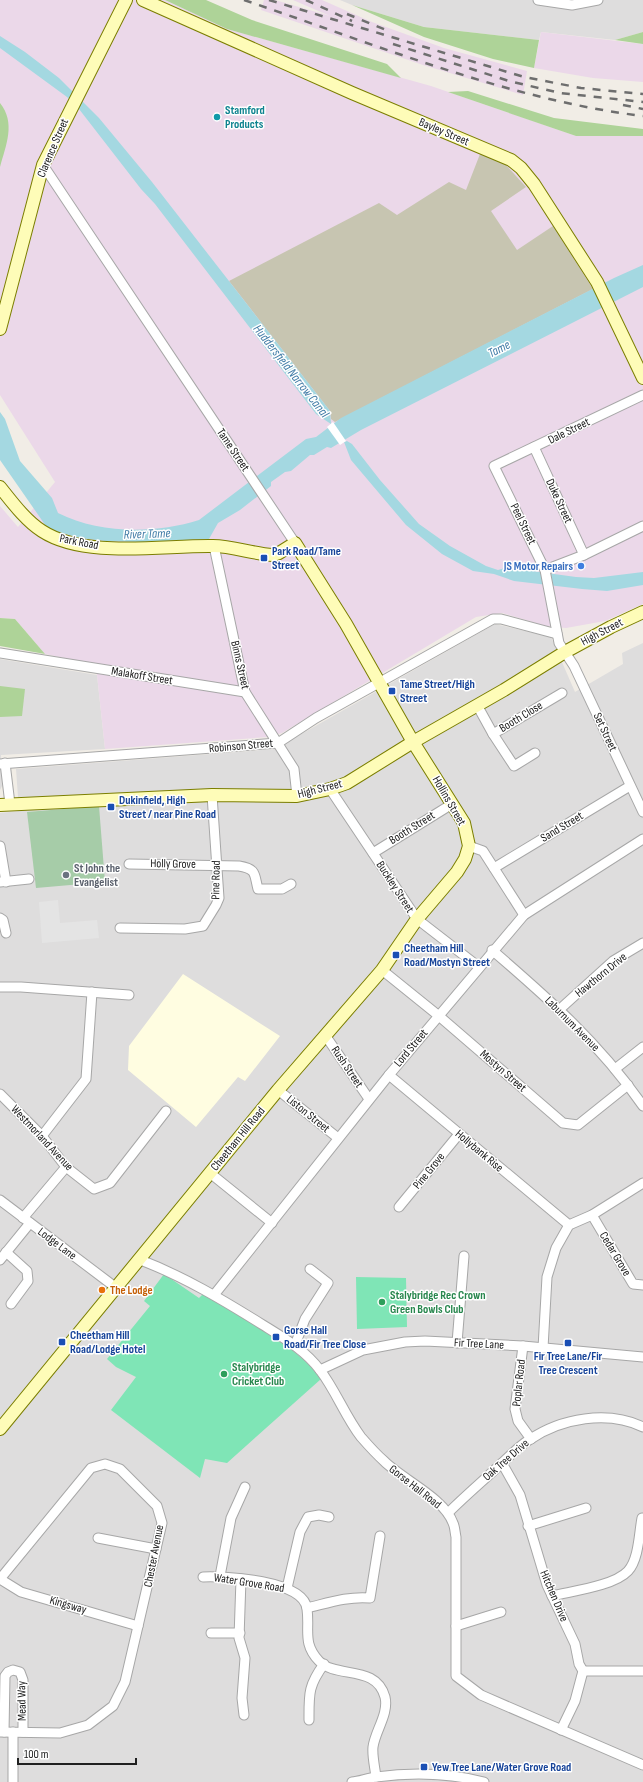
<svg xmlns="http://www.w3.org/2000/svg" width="643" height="1782" font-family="'Sofia Sans Condensed',sans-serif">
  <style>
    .residential { fill: #dedddd }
    .industrial { fill: #ebd8e9 }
    .education { fill: #fffde1 }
    .construction { fill: #c7c5b1 }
    .forest { fill: #aed398 }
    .cemetery { fill: #a6cca8 }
    .pitch { fill: #7fe5b6 }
    .parking { fill: #e4e4e4 }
    .water { fill: #a4d8e1 }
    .pier { fill: #fff }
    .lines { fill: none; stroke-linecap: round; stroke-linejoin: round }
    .street-casing { stroke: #a7a7a7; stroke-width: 11 }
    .secondary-casing { stroke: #7b7e00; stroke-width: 14 }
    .street { stroke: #fff; stroke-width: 9 }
    .secondary { stroke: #fefcb8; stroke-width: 12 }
    .rail { stroke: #6e6e6e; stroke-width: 2.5; stroke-dasharray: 8 8; stroke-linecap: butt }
    .culture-dot { fill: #0f9aa8; stroke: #fff; stroke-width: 1.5 }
    .transit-dot { fill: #1a4fb4; stroke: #fff; stroke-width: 1.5 }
    .shop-dot { fill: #3f7fe0; stroke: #fff; stroke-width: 1.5 }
    .worship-dot { fill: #6b7280; stroke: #fff; stroke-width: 1.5 }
    .food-dot { fill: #e8710a; stroke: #fff; stroke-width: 1.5 }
    .leisure-dot { fill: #2e9e5b; stroke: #fff; stroke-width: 1.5 }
    .labels { text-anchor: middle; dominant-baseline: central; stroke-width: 3; stroke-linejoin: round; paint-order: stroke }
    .culture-label { font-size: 12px; font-weight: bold; fill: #0d838f; stroke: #fff; text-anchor: start }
    .street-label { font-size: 12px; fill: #202020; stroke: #fff }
    .transit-label { font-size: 12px; font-weight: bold; fill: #164399; stroke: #fff; text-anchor: start }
    .shop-label { font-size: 12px; font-weight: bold; fill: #366cbe; stroke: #fff; text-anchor: end }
    .worship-label { font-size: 12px; font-weight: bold; fill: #5b616d; stroke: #fff; text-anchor: start }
    .food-label { font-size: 12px; font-weight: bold; fill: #c56008; stroke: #fff; text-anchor: start }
    .leisure-label { font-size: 12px; font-weight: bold; fill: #27864d; stroke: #fff; text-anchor: start }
    .water-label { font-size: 13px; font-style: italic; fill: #407ba6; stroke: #fff }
  </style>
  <rect width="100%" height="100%" fill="#f1ede6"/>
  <!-- residential -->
  <g class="residential">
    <polygon points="340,0 643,0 643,32 615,40 541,32 539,40 424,27 352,5"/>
    <polygon points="495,624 551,637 575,692 623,664 622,653 643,643 643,1782 0,1782 0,813 19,811 16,769 275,749"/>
    <polygon points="0,659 97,675 105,749 1,755 2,786 0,790"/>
  </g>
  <!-- industrial -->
  <g class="industrial">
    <polygon points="0,0 165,0 227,29 431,86 576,136 643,136 643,604 605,621 566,628 546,626 502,613 476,617 282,733 268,737 105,749 97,675 94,664 45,654 15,619 0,618 0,506 18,527 55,482 0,395"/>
    <polygon points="264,0 275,0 330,16 293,0 322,0 372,22 444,48 527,71 523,95 423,65 261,10"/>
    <polygon points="541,32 643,44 643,82 593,78 534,68"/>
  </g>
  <!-- education -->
  <polygon class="education" points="183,974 280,1036 245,1081 238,1077 196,1127 128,1070 129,1046"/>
  <!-- construction -->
  <polygon class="construction" points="480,154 505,164 526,187 491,211 517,250 553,226 593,289 335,422 331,419 330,411 229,281 379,203 397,215 449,182 466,190"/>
  <!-- forest -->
  <g class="forest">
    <polygon points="165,0 206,0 252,20 387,64 401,78 227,29"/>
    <polygon points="352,5 424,27 539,40 534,68 493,59 424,37"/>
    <polygon points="643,32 643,44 615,40"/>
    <polygon points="468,91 554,118 643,129 643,136 576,136 448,92"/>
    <path d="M0,103C16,123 6,145 0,167Z"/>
    <polygon points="0,618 15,619 45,654 0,646"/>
    <polygon points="0,686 25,689 22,716 0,717"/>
  </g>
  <!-- cemetery -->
  <polygon class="cemetery" points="99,806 105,882 36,888 27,812"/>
  <!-- pitch -->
  <g class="pitch">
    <path d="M164,1274L199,1298L203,1294C241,1318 295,1343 321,1379L227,1463L205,1459L200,1478L111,1410L136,1377L116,1367L107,1359L150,1306L144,1301Z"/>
    <polygon points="356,1277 406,1278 407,1327 357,1329"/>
  </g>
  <!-- parking -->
  <polygon class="parking" points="58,900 60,923 97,920 99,938 42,943 39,902"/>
  <!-- water -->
  <g class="water">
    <polygon points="0,36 25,52 59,78 99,118 152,182 330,411 331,424 316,414 155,204 141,189 79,109 67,97 0,48"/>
    <path d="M643,265V287L361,430L331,448L327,447L314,455H310L291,471L285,472L271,482V486L240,510L218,523L209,539L141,542L105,541L80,538L48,529L0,460V412L5,419L20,461L52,498L58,513C100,534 155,534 199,520L306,439L316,437L341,418L614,278Z"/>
    <polygon points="347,441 352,444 380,480 419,524 450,546 486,566 498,570 505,568 525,570 576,577 594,578 643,572 643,585 607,591 582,589 514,581 494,574 473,571 442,554 406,525 351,460 344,442"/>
  </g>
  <!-- pier -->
  <polygon class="pier" points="333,422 346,441 340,445 327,427"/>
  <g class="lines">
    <!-- street casing -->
    <g class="street-casing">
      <g id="street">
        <polyline points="538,0 572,5 598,0"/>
        <polyline points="43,165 295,543"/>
        <polyline points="643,395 494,466 545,570 559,643 574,666 643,812"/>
        <polyline points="534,447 584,555"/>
        <polyline points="214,546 245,692 294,769 297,796"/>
        <polyline points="545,570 584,555 643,526"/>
        <polyline points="0,653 245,692"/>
        <polyline points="477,705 493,734"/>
        <polyline points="535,753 514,766 493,734 562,693"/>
        <polyline points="5,763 10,804"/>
        <polyline points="0,764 278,743 316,718 493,619 501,619 557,634"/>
        <polyline points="330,789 417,919 479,967"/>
        <polyline points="0,846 6,882"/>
        <polyline points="469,846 483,851 524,915"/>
        <polyline points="373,853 452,804"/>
        <path d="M129,864L239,866C257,869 254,874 258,889H282L291,884"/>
        <polyline points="494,868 630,786"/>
        <polyline points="0,882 29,879"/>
        <polyline points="0,918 3,920 6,933"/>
        <polyline points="120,928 185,929 203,926 216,905 219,898 212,795"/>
        <path d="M492,950C549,999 600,1044 643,1106"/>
        <polyline points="382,970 439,1016 563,1123 578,1125 628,1085"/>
        <polyline points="0,987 21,987 129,995"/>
        <polyline points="560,1009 613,961 643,943"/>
        <polyline points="325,1035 369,1099"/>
        <polyline points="615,1069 643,1047"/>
        <polyline points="389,1075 569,1225"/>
        <polyline points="278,1090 338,1138"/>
        <polyline points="0,1094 42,1136 66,1167 94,1189 110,1183 166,1111"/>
        <polyline points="42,1136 86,1079 92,992"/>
        <polyline points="210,1173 272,1223"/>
        <polyline points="0,1200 115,1287"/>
        <polyline points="399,1207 459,1134"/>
        <polyline points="592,1215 633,1284 643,1285"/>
        <polyline points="23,1218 66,1167"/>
        <polyline points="6,1252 27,1271 28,1281 11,1304"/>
        <path d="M138,1259C183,1276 223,1300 263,1325C284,1338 305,1350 320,1370C336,1391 345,1416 361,1437C368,1445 376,1454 384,1461C403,1480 444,1498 453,1523C455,1527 455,1533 456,1537V1676L481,1695L643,1765"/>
        <polyline points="0,1260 30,1223"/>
        <polyline points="214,1295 389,1075 524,915 643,839"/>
        <polyline points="457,1343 464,1256"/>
        <polyline points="295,1345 305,1319 328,1283 310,1269"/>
        <polyline points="523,1346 515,1409 518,1421 531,1439"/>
        <polyline points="543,1348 547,1277 556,1248 569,1225 592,1215 643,1183"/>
        <polyline points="320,1370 363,1350 405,1342 425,1341 523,1346 643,1357"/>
        <polyline points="502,1463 520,1495 547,1585 575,1644 579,1664 583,1671 575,1701 561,1730"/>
        <path d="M448,1513C465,1496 484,1480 502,1463C511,1455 519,1446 529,1440C561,1418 608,1410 643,1427"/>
        <polyline points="528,1526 586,1508"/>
        <polyline points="98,1538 156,1549"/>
        <polyline points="220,1576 231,1518 245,1487"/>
        <path d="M203,1577C225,1576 304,1580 307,1609C310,1630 302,1643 319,1661C336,1679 376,1664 385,1697C389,1714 375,1731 373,1747C372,1756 375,1768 376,1777"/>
        <polyline points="0,1579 91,1468 105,1464 120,1469 157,1506 162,1523 125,1682 113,1706 88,1725 60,1733 0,1732"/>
        <polyline points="0,1579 21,1592 138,1626"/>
        <polyline points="241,1579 239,1638 245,1658 242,1698 244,1715"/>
        <polyline points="287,1588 300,1532 308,1517 319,1515 329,1517"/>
        <path d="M552,1596C572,1591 614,1586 628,1571C639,1559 639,1533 642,1518"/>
        <path d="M307,1608C328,1603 348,1596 370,1598L380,1536"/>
        <polyline points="456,1626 501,1612"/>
        <polyline points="211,1633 240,1633"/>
        <polyline points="583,1671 643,1671"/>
        <path d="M309,1720C309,1694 308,1686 324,1664"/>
        <polyline points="4,1732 5,1676 8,1672 13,1670 20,1672 23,1680 23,1732"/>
        <polyline points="13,1732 13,1782"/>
        <path d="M352,1782C360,1781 368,1778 376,1777C412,1772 449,1773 484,1782"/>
      </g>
    </g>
    <!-- secondary casing -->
    <g class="secondary-casing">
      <g id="secondary">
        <polyline points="143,0 352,93 511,160 521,168 534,184 597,282 643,378"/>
        <polyline points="0,329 43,165 126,0"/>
        <path d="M0,487C12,502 26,521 42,531C85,559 163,545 213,546C233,546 253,554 273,555L279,553L295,543L346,624L413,742L464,823L469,846L465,859L457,872L417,919L382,970L278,1090L0,1429"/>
        <polyline points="0,805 212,795 297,796 330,789 347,783 413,742 504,690 565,652 611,627 643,612"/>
      </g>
    </g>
    <!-- street -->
    <use href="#street" class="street"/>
    <!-- secondary -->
    <use href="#secondary" class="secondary"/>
    <!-- rail -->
    <g class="rail">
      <path d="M244,0C372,43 509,100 643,116"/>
      <polyline points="269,0 524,77 581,88 643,94"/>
      <polyline points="306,0 352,21"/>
      <polyline points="347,14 391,32"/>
      <polyline points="393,44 509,81 560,93 643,102"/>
      <polyline points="623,105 643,109"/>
    </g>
  </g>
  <!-- markers -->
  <circle class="culture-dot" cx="217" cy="117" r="4"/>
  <g class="transit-dot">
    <rect x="260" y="554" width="8" height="8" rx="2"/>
    <rect x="388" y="687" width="8" height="8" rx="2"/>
    <rect x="107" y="803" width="8" height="8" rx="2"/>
    <rect x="392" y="951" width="8" height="8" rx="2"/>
    <rect x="272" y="1333" width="8" height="8" rx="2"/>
    <rect x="58" y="1338" width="8" height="8" rx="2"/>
    <rect x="564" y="1339" width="8" height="8" rx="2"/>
    <rect x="420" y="1763" width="8" height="8" rx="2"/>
  </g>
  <circle class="shop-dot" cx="581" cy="566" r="4"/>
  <circle class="worship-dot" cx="66" cy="875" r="4"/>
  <circle class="food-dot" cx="102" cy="1290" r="4"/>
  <g class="leisure-dot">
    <circle cx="382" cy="1302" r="4"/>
    <circle cx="224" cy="1374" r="4"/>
  </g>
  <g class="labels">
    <!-- culture labels -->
    <g class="culture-label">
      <text x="225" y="110">Stamford<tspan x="225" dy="14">Products</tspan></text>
    </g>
    <!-- street labels -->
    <g class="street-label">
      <text transform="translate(444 132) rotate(23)">Bayley Street</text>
      <text transform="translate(53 148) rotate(-67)">Clarence Street</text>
      <text transform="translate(569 431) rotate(-26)">Dale Street</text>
      <text transform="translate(233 450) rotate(56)">Tame Street</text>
      <text transform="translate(559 501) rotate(65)">Duke Street</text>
      <text transform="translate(523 524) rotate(64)">Peel Street</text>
      <text transform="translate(79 542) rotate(11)">Park Road</text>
      <text transform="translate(602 632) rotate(-28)">High Street</text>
      <text transform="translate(240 665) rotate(77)">Binns Street</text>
      <text transform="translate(142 676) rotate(9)">Malakoff Street</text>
      <text transform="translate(521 717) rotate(-31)">Booth Close</text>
      <text transform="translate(605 732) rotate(65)">Set Street</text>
      <text transform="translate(241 746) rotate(-5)">Robinson Street</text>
      <text transform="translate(320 789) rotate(-14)">High Street</text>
      <text transform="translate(449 801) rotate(60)">Hollins Street</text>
      <text transform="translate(562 827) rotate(-31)">Sand Street</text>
      <text transform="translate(412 828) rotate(-32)">Booth Street</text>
      <text transform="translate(173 864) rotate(1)">Holly Grove</text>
      <text transform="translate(216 880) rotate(-89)">Pine Road</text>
      <text transform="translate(395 887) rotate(57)">Buckley Street</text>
      <text transform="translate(601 975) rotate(-39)">Hawthorn Drive</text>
      <text transform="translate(572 1024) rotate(45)">Laburnum Avenue</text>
      <text transform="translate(411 1048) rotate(-50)">Lord Street</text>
      <text transform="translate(347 1067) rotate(56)">Rush Street</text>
      <text transform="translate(503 1071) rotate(41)">Mostyn Street</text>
      <text transform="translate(308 1114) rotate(39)">Liston Street</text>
      <text transform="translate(42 1138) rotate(47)">Westmorland Avenue</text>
      <text transform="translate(238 1139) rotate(-51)">Cheetham Hill Road</text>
      <text transform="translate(479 1151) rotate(40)">Hollybank Rise</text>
      <text transform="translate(429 1171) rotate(-51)">Pine Grove</text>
      <text transform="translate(57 1244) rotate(37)">Lodge Lane</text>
      <text transform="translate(615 1254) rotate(59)">Cedar Grove</text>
      <text transform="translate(479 1344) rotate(3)">Fir Tree Lane</text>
      <text transform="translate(519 1383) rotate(-84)">Poplar Road</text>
      <text transform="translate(506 1460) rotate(-41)">Oak Tree Drive</text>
      <text transform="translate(415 1487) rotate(38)">Gorse Hall Road</text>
      <text transform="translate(154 1556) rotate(-79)">Chester Avenue</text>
      <text transform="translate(249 1583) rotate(9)">Water Grove Road</text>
      <text transform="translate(554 1596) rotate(67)">Hitchen Drive</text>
      <text transform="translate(68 1605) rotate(16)">Kingsway</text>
      <text transform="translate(22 1701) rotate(-91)">Mead Way</text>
    </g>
    <!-- transit labels -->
    <g class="transit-label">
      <text x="272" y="551">Park Road/Tame<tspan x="272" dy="14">Street</tspan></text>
      <text x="400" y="684">Tame Street/High<tspan x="400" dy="14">Street</tspan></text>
      <text x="119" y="800">Dukinfield, High<tspan x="119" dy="14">Street / near Pine Road</tspan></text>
      <text x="404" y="948">Cheetham Hill<tspan x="404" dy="14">Road/Mostyn Street</tspan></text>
      <text x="284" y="1330">Gorse Hall<tspan x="284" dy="14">Road/Fir Tree Close</tspan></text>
      <text x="70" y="1335">Cheetham Hill<tspan x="70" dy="14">Road/Lodge Hotel</tspan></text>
      <text x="568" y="1356" text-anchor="middle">Fir Tree Lane/Fir<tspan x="568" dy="14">Tree Crescent</tspan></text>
      <text x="432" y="1767">Yew Tree Lane/Water Grove Road</text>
    </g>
    <!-- shop labels -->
    <g class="shop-label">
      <text x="573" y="566">JS Motor Repairs</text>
    </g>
    <!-- worship labels -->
    <g class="worship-label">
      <text x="74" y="868">St John the<tspan x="74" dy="14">Evangelist</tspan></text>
    </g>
    <!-- food labels -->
    <g class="food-label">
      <text x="110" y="1290">The Lodge</text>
    </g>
    <!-- leisure labels -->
    <g class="leisure-label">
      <text x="390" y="1295">Stalybridge Rec Crown<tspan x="390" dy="14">Green Bowls Club</tspan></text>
      <text x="232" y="1367">Stalybridge<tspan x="232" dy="14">Cricket Club</tspan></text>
    </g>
    <!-- water labels -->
    <g class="water-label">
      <text transform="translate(499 349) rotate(-27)">Tame</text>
      <text transform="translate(291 371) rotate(52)">Huddersfield Narrow Canal</text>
      <text transform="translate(147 534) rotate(-2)">River Tame</text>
    </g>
  </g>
  <!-- scale -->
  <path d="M18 1758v6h118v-6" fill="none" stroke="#202020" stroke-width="2"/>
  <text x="24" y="1758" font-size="12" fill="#202020" stroke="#ffffff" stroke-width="3" paint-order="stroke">100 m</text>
</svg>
